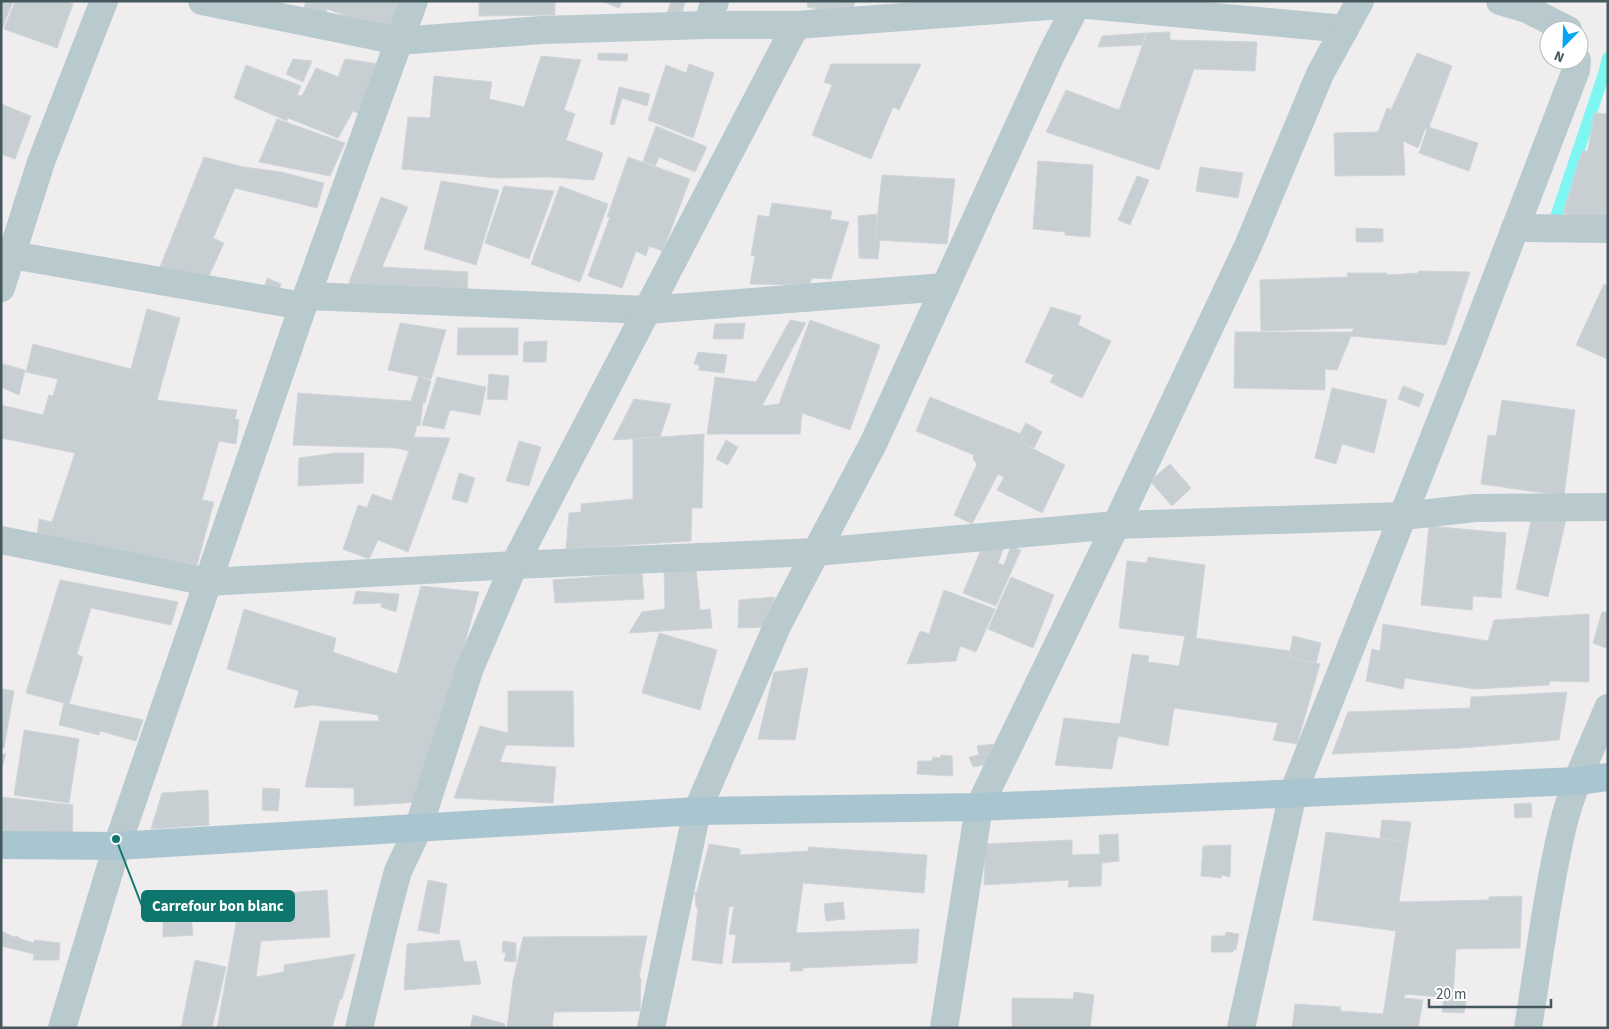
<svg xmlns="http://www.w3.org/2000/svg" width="1609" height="1029" font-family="'Source Sans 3',sans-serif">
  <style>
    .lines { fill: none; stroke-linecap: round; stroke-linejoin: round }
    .stream { stroke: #7ef6f2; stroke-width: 12 }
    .building { fill: #c8cfd3; stroke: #d0d5da }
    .minor { stroke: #b9cacf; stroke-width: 28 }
    .major { stroke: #a9c6d0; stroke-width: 28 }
    .leader { fill: none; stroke: #0f766e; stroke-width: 2 }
    .callout-dot { fill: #0f766e; stroke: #fff; stroke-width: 2 }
    .callout { fill: #0f766e; stroke: #0f766e; stroke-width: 2 }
    .callout-label { font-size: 15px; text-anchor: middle; font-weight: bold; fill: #fff }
  </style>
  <rect width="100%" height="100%" fill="#f0edee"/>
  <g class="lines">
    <!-- stream -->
    <polyline class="stream" points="1554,223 1604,74 1608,58"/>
  </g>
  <!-- building -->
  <g class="building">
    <polygon points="1,1 13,1 1,32"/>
    <polygon points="15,1 65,1 73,4 57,48 4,29"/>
    <polygon points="306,1 401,1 390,31 327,9 325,17 303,10"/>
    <polygon points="479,1 555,1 555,15 479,16"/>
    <polygon points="601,1 622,1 619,8"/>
    <polygon points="671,1 685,1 682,14 667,13"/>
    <polygon points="808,1 855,1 851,16 807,7"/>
    <polygon points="1170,32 1170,40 1257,42 1255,71 1194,69 1159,170 1046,132 1066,90 1119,110 1147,33"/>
    <polygon points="1146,33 1142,45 1098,47 1102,36"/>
    <polygon points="598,53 628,54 627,61 598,60"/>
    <polygon points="1417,53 1452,66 1429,127 1478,143 1469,171 1419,153 1427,130 1425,129 1418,148 1403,141 1405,175 1335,176 1334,133 1378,132 1387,108 1391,110"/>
    <polygon points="541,56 581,60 564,110 575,114 566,140 603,153 594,180 550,177 498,178 402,169 408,117 430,118 434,76 492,82 489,99 524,107"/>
    <polygon points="293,59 312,61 303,82 286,74"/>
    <polygon points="345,59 379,64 360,114 353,111 338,138 288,118 287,121 234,98 246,65 301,86 297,95 302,96 316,68 338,77"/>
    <polygon points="689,64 714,73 693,138 648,120 666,65 686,73"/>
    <polygon points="831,64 921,64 899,110 893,107 871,159 812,135 832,85 824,82"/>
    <polygon points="619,87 650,94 647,106 622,98 614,125 610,124"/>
    <polygon points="1,104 31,116 15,159 1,154"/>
    <polygon points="1594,113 1608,114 1608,155 1606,164 1608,164 1608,222 1563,213 1582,151 1588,151"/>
    <polygon points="277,119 345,143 330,176 259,162"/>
    <polygon points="656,126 707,147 695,172 659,157 655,166 643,161"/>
    <polygon points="204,157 244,167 281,172 324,183 317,208 235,188 213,238 224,243 208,278 160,267"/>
    <polygon points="628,157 690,179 669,235 662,251 649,246 646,256 636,251 622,288 588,276 610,217 607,217"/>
    <polygon points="1038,161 1093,165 1090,237 1065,235 1065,232 1033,229"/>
    <polygon points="1200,167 1243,173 1238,198 1196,191"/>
    <polygon points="882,175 955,179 947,244 875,240"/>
    <polygon points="1137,176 1149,180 1130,225 1118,220"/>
    <polygon points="441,181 499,190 476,265 424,249"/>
    <polygon points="504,186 554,191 529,259 485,243"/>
    <polygon points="560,186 608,204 580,282 531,264"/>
    <polygon points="381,197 408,207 382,267 468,272 467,296 347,288"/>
    <polygon points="772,203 832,211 830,219 849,222 831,279 812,278 809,285 750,284 755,256 751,255 758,215 769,217"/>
    <polygon points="877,214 875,240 880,240 878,259 859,258 858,216"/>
    <polygon points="1356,228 1383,229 1383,242 1356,242"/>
    <polygon points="1419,271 1470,272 1446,345 1351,336 1337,370 1325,369 1325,390 1234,388 1235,332 1352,332 1354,328 1261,331 1260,280 1348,277 1347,273 1387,273 1387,275 1418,273"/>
    <polygon points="267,278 281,284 276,298 262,293"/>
    <polygon points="1604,284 1608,286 1607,359 1576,345"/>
    <polygon points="1051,307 1081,316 1078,325 1111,341 1082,398 1050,382 1054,375 1025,362"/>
    <polygon points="147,309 180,318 157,400 237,410 235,419 239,420 236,444 219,441 202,500 214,502 197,565 37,537 39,519 52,522 75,453 1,438 1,405 43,415 49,395 53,396 58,379 26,372 33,344 131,369"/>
    <polygon points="790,320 806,323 762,406 779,404 810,320 880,345 850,430 802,413 800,434 707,434 715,377 756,382"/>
    <polygon points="400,323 446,330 431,379 388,370"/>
    <polygon points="745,323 743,339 713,339 715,324"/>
    <polygon points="458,328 518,328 518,355 457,355"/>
    <polygon points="547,341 546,362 523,362 524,342"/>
    <polygon points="698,352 727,355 724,373 699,370 699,365 694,364"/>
    <polygon points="3,364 25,370 19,395 1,387 1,368"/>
    <polygon points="489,374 509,376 507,400 487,399"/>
    <polygon points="419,376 431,381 425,403 411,401"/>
    <polygon points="437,377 486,387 480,415 450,410 444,429 422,425"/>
    <polygon points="1403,386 1424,394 1419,407 1398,399"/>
    <polygon points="1332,388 1387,400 1374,453 1342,444 1336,464 1315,458"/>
    <polygon points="298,393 423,402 420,426 417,425 414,437 450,438 408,552 378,540 369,559 343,549 358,505 387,514 409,451 397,448 293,445"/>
    <polygon points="930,397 1023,435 1020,442 1065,465 1042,513 997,490 1004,477 998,474 972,524 954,515 977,464 973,459 974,455 916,431"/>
    <polygon points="634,399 671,404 660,437 613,440"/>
    <polygon points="1502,400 1575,410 1564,496 1481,484 1488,435 1496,436"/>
    <polygon points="1026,423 1042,432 1034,448 1020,442 1023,435 1020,434"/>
    <polygon points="704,434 702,508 692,508 691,541 566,549 569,513 581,512 581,504 633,499 633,439"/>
    <polygon points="726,440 738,447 728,465 716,459"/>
    <polygon points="519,441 541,447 529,486 506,481"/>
    <polygon points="336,453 364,453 363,483 298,486 299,458"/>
    <polygon points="1170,464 1191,488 1172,506 1150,481"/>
    <polygon points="459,473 475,478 467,503 452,499"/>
    <polygon points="372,494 392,501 387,514 367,508"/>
    <polygon points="1534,507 1568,511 1548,597 1516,589"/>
    <polygon points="1429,526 1506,533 1501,598 1473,596 1472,610 1421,605"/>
    <polygon points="983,545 1004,547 998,563 1004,565 1011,546 1021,550 996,606 963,593"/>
    <polygon points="1148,557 1205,565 1196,638 1290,651 1291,658 1320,664 1297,744 1273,740 1278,723 1174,708 1168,746 1118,736 1112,769 1055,765 1064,718 1120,724 1132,654 1149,656 1148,662 1179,666 1185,636 1119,628 1127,561 1147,563"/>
    <polygon points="664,568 696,568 700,610 710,609 712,628 629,633 642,612 665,609"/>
    <polygon points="642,573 644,599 555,603 553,580"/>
    <polygon points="1011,577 1054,595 1033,648 988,629"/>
    <polygon points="60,580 178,602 171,625 91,608 77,654 83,657 69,704 143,720 136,741 100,731 99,735 59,725 64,703 26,693"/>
    <polygon points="421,586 479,592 421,802 354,806 354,788 305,787 320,721 379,721 378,715 314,705 294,708 299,691 227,669 244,609 336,638 333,652 397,674"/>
    <polygon points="944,590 995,609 976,652 960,646 956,661 907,664 920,631 929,634"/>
    <polygon points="356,591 399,594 396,612 381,607 382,603 353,604"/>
    <polygon points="775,597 765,627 738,628 739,600"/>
    <polygon points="1602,612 1608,612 1608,649 1593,643"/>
    <polygon points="1589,614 1589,682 1550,681 1549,685 1475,689 1405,678 1403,689 1366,681 1372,649 1380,651 1383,624 1488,641 1494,620"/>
    <polygon points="659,633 717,650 700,710 642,693"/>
    <polygon points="1293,636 1321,643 1316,663 1291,658 1290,651"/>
    <polygon points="808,668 795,740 758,739 774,672"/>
    <polygon points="1,689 14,691 4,748 1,747"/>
    <polygon points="508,691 573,691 574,747 506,745 500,762 556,767 553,803 454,798 480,726 508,733"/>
    <polygon points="1567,692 1559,740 1461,748 1332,754 1348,712 1470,708 1471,697"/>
    <polygon points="24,730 79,739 69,803 14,795"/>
    <polygon points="996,744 1000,762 973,767 969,757 979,755 977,746"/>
    <polygon points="1,754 6,754 1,771"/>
    <polygon points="941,755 952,756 953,776 917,774 918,761 932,761 933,757 940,758"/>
    <polygon points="263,788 280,789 278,811 262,810"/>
    <polygon points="208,790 209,825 151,829 162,793"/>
    <polygon points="1,797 73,805 72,843 1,838"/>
    <polygon points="1531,803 1532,817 1515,818 1514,804"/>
    <polygon points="1382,820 1411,822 1408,842 1380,838"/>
    <polygon points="1326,832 1408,842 1399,902 1489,900 1489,897 1522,896 1520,948 1456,949 1453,998 1405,994 1404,998 1423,1000 1418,1028 1292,1028 1295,1004 1341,1007 1340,1011 1383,1014 1386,997 1396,931 1313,920"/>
    <polygon points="1118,834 1119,861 1102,863 1101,886 1068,887 1069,880 984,885 985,844 1072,840 1072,855 1100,854 1099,835"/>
    <polygon points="709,844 740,849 740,855 808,851 809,847 927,855 924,893 803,883 796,933 919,929 917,963 803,968 803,971 790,971 791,962 732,963 736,935 729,934 734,906 729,907 722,964 692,960 698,908 696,907 695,892 697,892"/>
    <polygon points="1231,845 1230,877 1222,875 1221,878 1201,876 1203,846"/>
    <polygon points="428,880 447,884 439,934 418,930"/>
    <polygon points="327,890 330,937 261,941 256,977 284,972 284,965 355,954 342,999 340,999 332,1028 217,1028 241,896"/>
    <polygon points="843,902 845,919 826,921 824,904"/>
    <polygon points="190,907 193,935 163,937 163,909"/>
    <polygon points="1,931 14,937 17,936 21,939 34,943 34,940 60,943 59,960 33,960 34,954 1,946"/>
    <polygon points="1226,932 1239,934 1236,950 1234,949 1233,952 1211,952 1212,936 1225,936"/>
    <polygon points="647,936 639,977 641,979 640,1011 554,1012 552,1028 507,1028 513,981 523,937"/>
    <polygon points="459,940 464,962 476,961 481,984 404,990 407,944"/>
    <polygon points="503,941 516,943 516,962 504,961 506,953 502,952"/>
    <polygon points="195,960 226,967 212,1028 181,1028"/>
    <polygon points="1074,992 1094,995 1090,1028 1012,1028 1012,998 1073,999"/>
    <polygon points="1453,995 1467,998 1464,1013 1442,1012 1444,997 1453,998"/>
    <polygon points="473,1015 505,1024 504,1028 470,1028"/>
  </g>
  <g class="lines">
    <!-- minor -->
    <g class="minor">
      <polyline points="202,1 399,41 542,30 707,25 796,25 1077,4 1079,1"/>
      <polyline points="1500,1 1527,9 1568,30"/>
      <polyline points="707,25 715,1"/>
      <polyline points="1515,228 1608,229"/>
      <polyline points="12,255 303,306"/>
      <polyline points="1,288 41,162 104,1"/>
      <polyline points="307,296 647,310 945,287"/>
      <polyline points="1,540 208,582 514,565 816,552 1116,525 1403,516 1475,508 1608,507"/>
      <polyline points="62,1028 117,846 303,306 399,41 414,1"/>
      <polyline points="359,1028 386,916 398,871 418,829 470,668 514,565 796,25"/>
      <polyline points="651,1028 697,811 778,624 874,442 1051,55 1077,4 1345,29"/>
      <polyline points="944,1028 979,807 1116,525 1248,246 1320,74 1360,1"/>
      <polyline points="1241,1028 1293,793 1465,359 1576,70 1577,60"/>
      <path d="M1528,1028C1539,961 1547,892 1563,825C1573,785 1592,747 1608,708"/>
    </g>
    <!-- major -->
    <polyline class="major" points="1,845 117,846 697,811 979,807 1578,781 1608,777"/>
  </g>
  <!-- callouts -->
  <path class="leader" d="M116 839L142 906"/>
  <circle class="callout-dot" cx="116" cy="839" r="5"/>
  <rect class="callout" x="142" y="891" width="152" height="30" rx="5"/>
  <g class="callout-label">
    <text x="218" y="911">Carrefour bon blanc</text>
  </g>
  <!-- border -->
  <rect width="1609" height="1029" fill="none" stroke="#43575d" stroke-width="5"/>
  <!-- north arrow -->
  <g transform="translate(1564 45) rotate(203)"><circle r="24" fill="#ffffff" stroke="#b4bcbe"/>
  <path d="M0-4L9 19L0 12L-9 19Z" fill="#04a5f3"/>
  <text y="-8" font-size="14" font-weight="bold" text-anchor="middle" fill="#43575d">N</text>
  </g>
  <!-- scale -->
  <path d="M1429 999v8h122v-8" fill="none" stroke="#43575d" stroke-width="2.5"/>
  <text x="1436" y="999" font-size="15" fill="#43575d" stroke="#ffffff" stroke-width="4" paint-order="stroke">20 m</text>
</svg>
